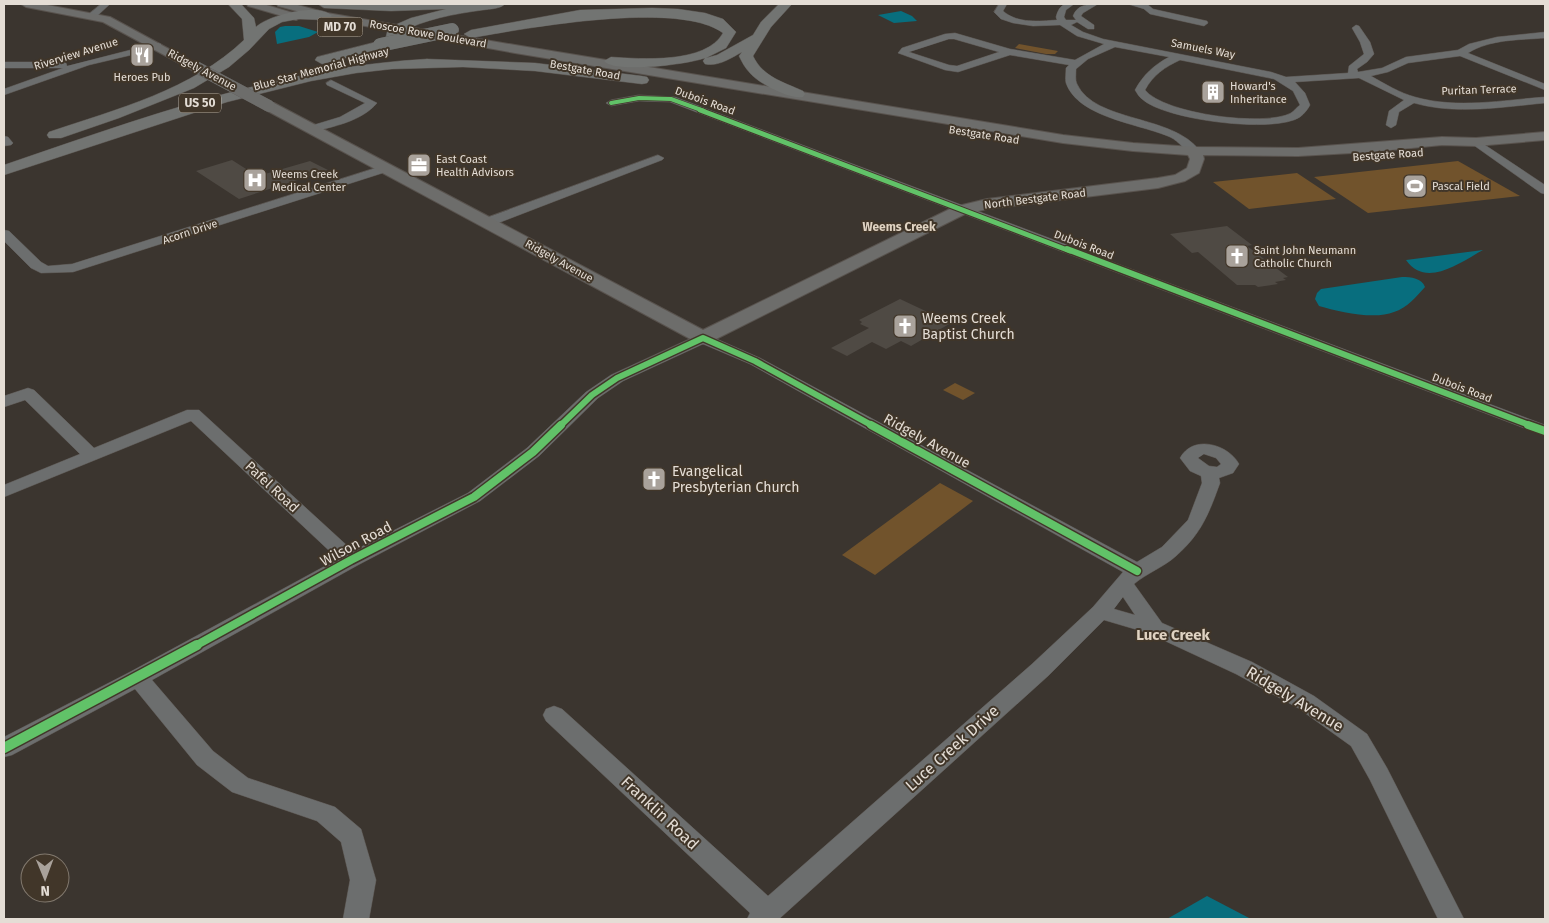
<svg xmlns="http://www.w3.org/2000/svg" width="1549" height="923" font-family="'Fira Sans',sans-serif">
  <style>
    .green { fill: #71532c }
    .water { fill: #086e7e }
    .building { fill: #4f4a44 }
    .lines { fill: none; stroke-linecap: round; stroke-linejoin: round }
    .minor-casing { stroke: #59534e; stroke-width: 1 }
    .major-casing { stroke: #59534e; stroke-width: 2 }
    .highway-casing { stroke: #59534e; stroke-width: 1 }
    .minor { fill: #6c6e6e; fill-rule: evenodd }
    .major { fill: #6d6d6b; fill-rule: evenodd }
    .highway { fill: #727472; fill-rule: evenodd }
    .major-bridge-casing { stroke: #59534e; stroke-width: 12; stroke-linecap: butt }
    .highway-bridge-casing { stroke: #59534e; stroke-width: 14; stroke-linecap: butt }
    .major-bridge { stroke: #6d6d6b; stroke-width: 12 }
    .highway-bridge { stroke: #727472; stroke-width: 14 }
    .cycleway-far4-casing { stroke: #413629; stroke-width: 5.5 }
    .cycleway-far3-casing { stroke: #413629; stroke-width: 7 }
    .cycleway-far2-casing { stroke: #413629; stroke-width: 9 }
    .cycleway-far1-casing { stroke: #413629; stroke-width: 11 }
    .cycleway-casing { stroke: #413629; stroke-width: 13 }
    .cycleway-far4 { stroke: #61c268; stroke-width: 4 }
    .cycleway-far3 { stroke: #61c268; stroke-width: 5 }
    .cycleway-far2 { stroke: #61c268; stroke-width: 6 }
    .cycleway-far1 { stroke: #61c268; stroke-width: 8 }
    .cycleway { stroke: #61c268; stroke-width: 10 }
    .labels { text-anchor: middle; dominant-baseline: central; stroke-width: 4; stroke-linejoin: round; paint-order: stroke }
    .far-street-label { font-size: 11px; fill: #e4ddd5; stroke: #413629 }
    .far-poi-label { font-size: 11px; fill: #e4ddd5; stroke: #413629; text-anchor: start }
    .shield { fill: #413629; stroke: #b3aba1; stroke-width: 1 }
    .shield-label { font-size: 12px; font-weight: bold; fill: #e4ddd5 }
    .far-neighbourhood-label { font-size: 12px; font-weight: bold; fill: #e0d3c2; stroke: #413629 }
    .poi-label { font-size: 14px; fill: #e4ddd5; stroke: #413629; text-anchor: start }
    .street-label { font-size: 14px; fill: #e4ddd5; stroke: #413629 }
    .neighbourhood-label { font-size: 15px; font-weight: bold; fill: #e0d3c2; stroke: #413629 }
    .near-street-label { font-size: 16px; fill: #e4ddd5; stroke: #413629 }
  </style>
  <rect width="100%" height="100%" fill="#3b352f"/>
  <!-- green -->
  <g class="green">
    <polygon points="1019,44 1058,51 1055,54 1046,54 1015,48"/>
    <polygon points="1458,161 1520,196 1368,213 1314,177"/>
    <polygon points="1297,173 1336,199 1249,209 1213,182"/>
    <polygon points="955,383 975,393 963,400 943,390"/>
    <polygon points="940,483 973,501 875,575 842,555"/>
  </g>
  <!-- water -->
  <g class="water">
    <polygon points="901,11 912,16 917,21 894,23 878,15"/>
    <polygon points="285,26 299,26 318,32 309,37 277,44 275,32 280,27"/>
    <path d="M1483,250C1461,262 1426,289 1406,260Z"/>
    <path d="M1402,277C1411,277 1422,278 1425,287C1416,297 1407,308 1394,312C1375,320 1339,312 1319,306L1315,299L1317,293L1321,289Z"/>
    <polygon points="1207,896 1251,919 1167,919"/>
  </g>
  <!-- building -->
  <g class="building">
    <polygon points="232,160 254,174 261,172 265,174 310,161 328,170 239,199 196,171"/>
    <polygon points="1227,226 1252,245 1247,246 1288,277 1283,278 1286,280 1275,282 1278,284 1258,287 1255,285 1237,285 1198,252 1192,253 1170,234"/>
    <polygon points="900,299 951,323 911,346 901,341 886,349 872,342 847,356 831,348 869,328 860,324 862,322 859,320"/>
  </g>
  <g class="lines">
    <!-- minor casing -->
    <g class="minor-casing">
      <g id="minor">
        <polygon points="101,4 110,4 96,17 90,17 90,13"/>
        <path d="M999,4H1007L1003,11C1018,24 1039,21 1057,20L1056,17C1059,6 1063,3 1074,4L1066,10L1064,17L1066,20H1076L1073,16C1077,5 1087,4 1098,4L1083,13L1081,16L1094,25V29H1088L1077,22L1071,25L1083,32L1103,39L1271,72L1286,77L1348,73L1349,66L1364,54L1360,42L1352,28L1356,25L1359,26L1370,42L1374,54L1367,62L1357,69L1358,72L1382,68L1406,57L1458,50L1469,44L1497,37L1545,32V38C1521,40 1490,39 1468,53L1545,84V90L1460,56L1408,63L1388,72L1371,76C1385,84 1400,93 1415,97C1457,109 1503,100 1545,97V103C1502,107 1456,115 1414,103L1399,112L1396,125L1391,128L1386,125L1389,111L1404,100L1359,78L1295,82L1305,93L1310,105C1308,109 1304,114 1300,117C1275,134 1164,120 1142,99C1139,97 1137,93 1135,90C1143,75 1154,65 1169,57L1115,47L1088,59L1076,69C1076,74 1075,80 1077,84C1095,123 1173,114 1200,151L1194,154C1185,152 1179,141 1170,137C1141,124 1078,118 1066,83C1065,79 1066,73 1066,68L1069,65L1010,55L958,72L945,70L898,53L902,48L945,34L955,33L1010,49L1075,60L1104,44L1077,36L1060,25L1033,26L1013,23L1001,19L994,12ZM949,39H954L999,52L957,66L949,65L909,52ZM1180,60L1274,79L1293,91L1300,105C1297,107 1294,111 1291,113C1265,127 1164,114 1145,90C1153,75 1165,67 1180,60Z"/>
        <polygon points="1128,4 1147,4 1153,9 1207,21 1208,23 1204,26 1150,14 1144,9"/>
        <polygon points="158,43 161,44 161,48 89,65 4,95 4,89 63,68 4,68 4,62 63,62 66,63 67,66"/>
        <path d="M331,80L377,103C362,121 333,127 311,132L307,131L306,129L307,127L340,117L365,103L327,85L326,83Z"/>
        <polygon points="639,95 675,97 1545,425 1545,436 670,102 639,101 611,106 606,103 611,100"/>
        <polygon points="4,136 8,137 13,143 11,145 4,146"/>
        <polygon points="1476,139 1545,185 1545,194 1541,193 1472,144 1470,142 1472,140"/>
        <polygon points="658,155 664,158 662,160 493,225 483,225 482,222 483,219"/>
        <polygon points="385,165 389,167 391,169 389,171 73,272 41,273 31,268 4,241 4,230 9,231 41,262 48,266 72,264"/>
        <path d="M703,333L760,358L1137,562L1162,547L1188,520L1202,483L1201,476L1190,471L1180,458C1193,434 1228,444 1239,464L1233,473L1219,478L1220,483C1209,513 1202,533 1176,556C1164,567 1147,573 1134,584L1162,623L1252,662L1314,696L1367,734L1387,768L1464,919H1438L1370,780L1351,746L1298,708L1236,674L1148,633L1104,620L1048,676L779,919H747L750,913L546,721L543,715L546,709L554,706L562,709L768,896L1032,664L1093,607L1123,572L750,364L703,344L623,381L598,398L539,456L480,501L358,565L152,680L213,751L248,778L335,807L361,829L376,880L369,919H343L350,880L341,842L317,821L232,792L197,765L135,689L12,755L4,757V737L130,672L338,559L191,421L4,497V485L80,454L25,400L4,407V396L28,388L34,390L94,448L187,410H199L353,551L468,493L527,448L586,392L611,375ZM1204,454L1216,458L1221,464L1217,467L1209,466L1198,458ZM1123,597L1135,615L1114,609Z"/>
      </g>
    </g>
    <!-- major casing -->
    <g class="major-casing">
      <g id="major">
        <polygon points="21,4 42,4 110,17 202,67 200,70 192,70 103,22 26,7"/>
        <polygon points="247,4 263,4 300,15 302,17 296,20 248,6"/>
        <polygon points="277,4 294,4 327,13 515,45 1063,135 1133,143 1194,147 1298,148 1442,137 1476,138 1545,132 1545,140 1476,146 1442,145 1370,152 1298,156 1203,155 1204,159 1199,173 1185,181 1158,188 987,209 965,214 710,342 703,344 696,342 264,109 262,106 264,103 274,103 703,330 954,207 987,199 1158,178 1175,175 1187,168 1190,159 1188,155 1133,151 1063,143 515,53 326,19 278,6"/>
      </g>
    </g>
    <!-- highway casing -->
    <g class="highway-casing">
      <g id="highway">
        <path d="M228,4H241L254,18L256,27C268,15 320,2 332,16L326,20L298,19L282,22L269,29L249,50L229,67L194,88L119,118L61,138H49L47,135L49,132C117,109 192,90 244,40L242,19Z"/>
        <path d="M318,4H505C500,9 490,9 483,10C454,14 425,19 399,33L398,40L393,41L386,37L388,28L411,18L446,9L391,11L324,8Z"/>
        <path d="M779,4H792L771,27L753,56C763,77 783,82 803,91L805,94L803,97C790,100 758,83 750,73C745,68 742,62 739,56L742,52C731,58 718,67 705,64L703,61L705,58C689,64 615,74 604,61L611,57C641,59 706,64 723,33C680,0 526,28 471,38L464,34L471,30L580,10L652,8L678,9L705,13L723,19L736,32L726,48L706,58L717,55L753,35L761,22Z"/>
        <polygon points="380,41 385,42 387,45 385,48 322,64 315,60 317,57"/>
        <path d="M427,59L535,63L642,76L647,77L649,80L647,83L642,84L535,71L463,67L392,69L356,73L311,81L227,102L4,175V165C142,118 280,67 427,59Z"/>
      </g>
    </g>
    <!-- minor -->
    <use href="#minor" class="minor"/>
    <!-- major -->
    <use href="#major" class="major"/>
    <!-- highway -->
    <use href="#highway" class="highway"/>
    <!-- major-bridge casing -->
    <g class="major-bridge-casing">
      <polyline id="major-bridge" points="196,67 269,106"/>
    </g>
    <!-- highway-bridge casing -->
    <g class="highway-bridge-casing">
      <polyline id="highway-bridge" points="380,45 452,30"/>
    </g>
    <!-- major-bridge -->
    <use href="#major-bridge" class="major-bridge"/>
    <!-- highway-bridge -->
    <use href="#highway-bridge" class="highway-bridge"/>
    <!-- cycleway-far4 casing -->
    <g class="cycleway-far4-casing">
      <polyline id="cycleway-far4" points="611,103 639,98 671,99 704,111"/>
    </g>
    <!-- cycleway-far3 casing -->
    <g class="cycleway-far3-casing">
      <polyline id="cycleway-far3" points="700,110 1070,251"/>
    </g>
    <!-- cycleway-far2 casing -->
    <g class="cycleway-far2-casing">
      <g id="cycleway-far2">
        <polyline points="1067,249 1532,426"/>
        <polyline points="560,426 592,395 617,378 703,338 755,361 873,426"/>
      </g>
    </g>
    <!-- cycleway-far1 casing -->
    <g class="cycleway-far1-casing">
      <g id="cycleway-far1">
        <polyline points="871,425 1137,571"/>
        <polyline points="1528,425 1545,431"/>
        <polyline points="195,646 351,560 474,497 533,452 561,425"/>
      </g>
    </g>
    <!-- cycleway casing -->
    <g class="cycleway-casing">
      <polyline id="cycleway" points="4,748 197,645"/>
    </g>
    <!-- cycleway-far4 -->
    <use href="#cycleway-far4" class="cycleway-far4"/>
    <!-- cycleway-far3 -->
    <use href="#cycleway-far3" class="cycleway-far3"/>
    <!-- cycleway-far2 -->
    <use href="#cycleway-far2" class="cycleway-far2"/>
    <!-- cycleway-far1 -->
    <use href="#cycleway-far1" class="cycleway-far1"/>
    <!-- cycleway -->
    <use href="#cycleway" class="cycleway"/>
  </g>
  <!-- icons -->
  <defs>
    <g id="restaurant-square" transform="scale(1.25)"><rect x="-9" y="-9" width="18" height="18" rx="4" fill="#a9a29b" stroke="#413629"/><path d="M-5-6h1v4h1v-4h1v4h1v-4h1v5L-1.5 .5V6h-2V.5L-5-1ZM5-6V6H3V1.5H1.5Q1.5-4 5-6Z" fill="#fff"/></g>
    <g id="building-square" transform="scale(1.25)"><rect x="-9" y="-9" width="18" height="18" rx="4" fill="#a9a29b" stroke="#413629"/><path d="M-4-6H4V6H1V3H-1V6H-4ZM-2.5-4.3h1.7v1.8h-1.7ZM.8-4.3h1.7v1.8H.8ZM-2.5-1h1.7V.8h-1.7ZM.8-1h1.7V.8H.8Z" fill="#fff"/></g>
    <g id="office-square" transform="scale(1.25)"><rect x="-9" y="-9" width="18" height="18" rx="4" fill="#a9a29b" stroke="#413629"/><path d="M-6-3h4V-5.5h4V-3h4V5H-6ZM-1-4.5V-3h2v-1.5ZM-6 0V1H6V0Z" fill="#fff"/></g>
    <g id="hospital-square" transform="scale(1.25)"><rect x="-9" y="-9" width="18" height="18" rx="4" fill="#a9a29b" stroke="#413629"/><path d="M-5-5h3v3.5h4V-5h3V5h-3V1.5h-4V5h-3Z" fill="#fff"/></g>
    <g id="stadium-square" transform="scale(1.25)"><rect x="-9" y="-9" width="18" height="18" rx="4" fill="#a9a29b" stroke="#413629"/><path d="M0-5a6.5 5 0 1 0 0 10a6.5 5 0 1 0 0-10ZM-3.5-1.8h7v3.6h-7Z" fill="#fff"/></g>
    <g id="church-square" transform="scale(1.25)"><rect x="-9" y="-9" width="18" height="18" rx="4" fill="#a9a29b" stroke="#413629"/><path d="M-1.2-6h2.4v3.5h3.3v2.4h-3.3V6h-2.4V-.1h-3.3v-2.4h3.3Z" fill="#fff"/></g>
  </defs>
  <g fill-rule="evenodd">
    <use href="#restaurant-square" x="142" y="55"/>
    <use href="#building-square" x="1213" y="92"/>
    <use href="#office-square" x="419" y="165"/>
    <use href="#hospital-square" x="255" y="180"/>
    <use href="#stadium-square" x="1415" y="186"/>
    <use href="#church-square" x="1237" y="256"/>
    <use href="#church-square" x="905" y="326"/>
    <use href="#church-square" x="654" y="479"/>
  </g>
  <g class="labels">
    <!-- far-street labels -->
    <g class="far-street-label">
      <text transform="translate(428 34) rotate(10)">Roscoe Rowe Boulevard</text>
      <text transform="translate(1203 49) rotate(11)">Samuels Way</text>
      <text transform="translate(76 54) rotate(-17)">Riverview Avenue</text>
      <text transform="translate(321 69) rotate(-15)">Blue Star Memorial Highway</text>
      <text transform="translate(202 70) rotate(28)">Ridgely Avenue</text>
      <text transform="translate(585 70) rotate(10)">Bestgate Road</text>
      <text transform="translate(1479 90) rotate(-2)">Puritan Terrace</text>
      <text transform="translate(705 101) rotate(20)">Dubois Road</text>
      <text transform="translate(984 135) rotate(9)">Bestgate Road</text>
      <text transform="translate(1388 155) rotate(-4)">Bestgate Road</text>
      <text transform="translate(1035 199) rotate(-7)">North Bestgate Road</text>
      <text transform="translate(190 232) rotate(-18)">Acorn Drive</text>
      <text transform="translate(1084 245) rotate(21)">Dubois Road</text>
      <text transform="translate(559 261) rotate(29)">Ridgely Avenue</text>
      <text transform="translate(1462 388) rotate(21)">Dubois Road</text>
    </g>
    <!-- far-poi labels -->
    <g class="far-poi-label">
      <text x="142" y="77" text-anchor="middle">Heroes Pub</text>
      <text x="1230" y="86">Howard's<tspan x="1230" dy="13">Inheritance</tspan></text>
      <text x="436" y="159">East Coast<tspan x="436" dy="13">Health Advisors</tspan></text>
      <text x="272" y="174">Weems Creek<tspan x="272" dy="13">Medical Center</tspan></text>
      <text x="1432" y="186">Pascal Field</text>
      <text x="1254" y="250">Saint John Neumann<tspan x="1254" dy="13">Catholic Church</tspan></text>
    </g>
    <!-- shield labels -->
    <g class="shield">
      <rect x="317.5" y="17.5" width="45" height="19" rx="4"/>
      <rect x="179" y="93.5" width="42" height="19" rx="4"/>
    </g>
    <g class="shield-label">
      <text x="340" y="27">MD 70</text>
      <text x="200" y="103">US 50</text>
    </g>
    <!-- far-neighbourhood labels -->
    <g class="far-neighbourhood-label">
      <text x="899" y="227">Weems Creek</text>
    </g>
    <!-- poi labels -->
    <g class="poi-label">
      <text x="922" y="318">Weems Creek<tspan x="922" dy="16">Baptist Church</tspan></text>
      <text x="672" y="471">Evangelical<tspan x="672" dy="16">Presbyterian Church</tspan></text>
    </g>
    <!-- street labels -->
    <g class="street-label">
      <text transform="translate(927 441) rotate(29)">Ridgely Avenue</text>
      <text transform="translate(272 487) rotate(43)">Pafel Road</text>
      <text transform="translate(356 544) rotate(-28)">Wilson Road</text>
    </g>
    <!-- neighbourhood labels -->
    <g class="neighbourhood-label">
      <text x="1173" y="635">Luce Creek</text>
    </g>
    <!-- near-street labels -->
    <g class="near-street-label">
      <text transform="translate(1295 699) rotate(31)">Ridgely Avenue</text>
      <text transform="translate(952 748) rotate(-42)">Luce Creek Drive</text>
      <text transform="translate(660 813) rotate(43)">Franklin Road</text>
    </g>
  </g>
  <!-- border -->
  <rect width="1549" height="923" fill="none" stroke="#e4ddd5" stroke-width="10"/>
  <!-- north arrow -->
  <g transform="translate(45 878) rotate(179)"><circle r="24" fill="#413629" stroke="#82796e"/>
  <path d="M0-4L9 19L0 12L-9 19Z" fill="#a9a29b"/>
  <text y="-8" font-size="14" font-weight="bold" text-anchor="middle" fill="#e4ddd5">N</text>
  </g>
</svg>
